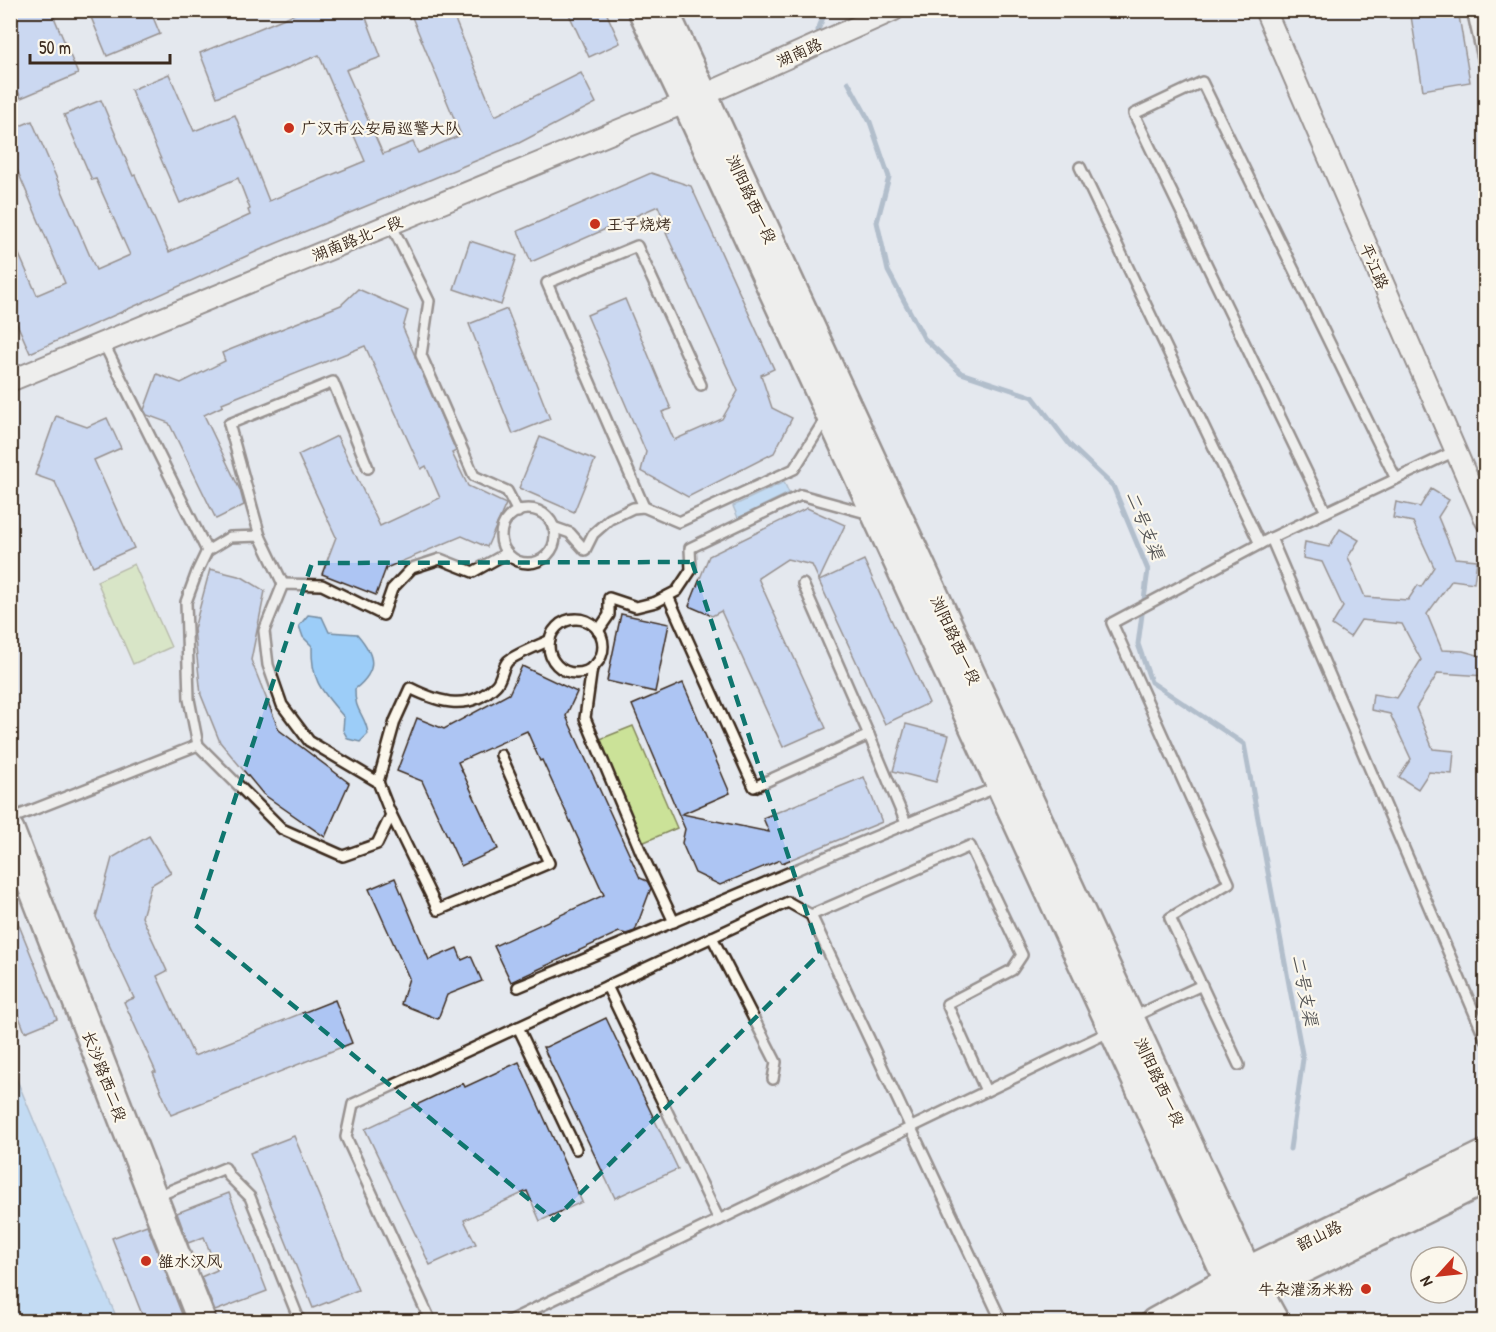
<svg xmlns="http://www.w3.org/2000/svg" width="1496" height="1332" font-family="'Patrick Hand','LXGW WenKai TC',sans-serif">
  <style>
    .green { fill: #cbe298; stroke: #83865b; stroke-width: 1.5 }
    .water { fill: #9ccdf8; stroke: #758ca1; stroke-width: 1.5 }
    .lines { fill: none; stroke-linecap: round; stroke-linejoin: round }
    .stream { stroke: #758ca1; stroke-width: 5 }
    .building { fill: #adc5f3; stroke: #3b2a1e; stroke-width: 1.5 }
    .lane-casing { stroke: #3b2a1e; stroke-width: 14 }
    .street-casing { stroke: #3b2a1e; stroke-width: 24 }
    .secondary-casing { stroke: #3b2a1e; stroke-width: 32 }
    .lane { stroke: #fbf7ec; stroke-width: 9 }
    .street { stroke: #fbf7ec; stroke-width: 20 }
    .secondary { stroke: #fbf7ec; stroke-width: 27 }
    .marked { fill: none; stroke: #0f766e; stroke-width: 4.5; stroke-dasharray: 12 8; stroke-linejoin: round }
    .poi-dot { fill: #c8321e; stroke: #fbf7ec; stroke-width: 2 }
    .labels { text-anchor: middle; dominant-baseline: central; stroke-width: 4.5; stroke-linejoin: round; paint-order: stroke }
    .street-label { font-size: 16px; fill: #3b2a1e; stroke: #fbf7ec }
    .poi-label { font-size: 16px; fill: #3b2a1e; stroke: #fbf7ec; text-anchor: start }
    .water-label { font-size: 18px; font-style: italic; fill: #535354; stroke: #fbf7ec }
  </style>
  <rect width="100%" height="100%" fill="#e4e8ee"/>
  <filter id="ink" filterUnits="userSpaceOnUse"><feTurbulence type="fractalNoise" baseFrequency=".0167" numOctaves="2"/><feDisplacementMap in="SourceGraphic" scale="12" xChannelSelector="R" yChannelSelector="G"/><feConvolveMatrix kernelMatrix="1 2 1 2 8 2 1 2 1" color-interpolation-filters="sRGB"/></filter>
  <g filter="url(#ink)">
    <!-- green -->
    <g class="green">
      <polygon points="134,564 171,647 133,664 97,581"/>
      <polygon points="633,726 677,828 642,843 598,740"/>
    </g>
    <!-- water -->
    <g class="water">
      <polygon points="784,482 789,493 738,518 733,506"/>
      <path d="M308,615L322,617L329,632L357,634C375,655 379,670 355,689C354,712 366,715 368,734L360,742L348,739L343,730L344,717C322,691 311,682 312,646L303,637L299,626Z"/>
      <polygon points="10,1066 11,1066 118,1321 11,1321"/>
    </g>
    <g class="lines">
      <!-- stream -->
      <g class="stream">
        <polyline points="818,30 826,10"/>
        <polyline points="848,82 870,122 889,177 877,222 888,271 924,338 961,373 1033,397 1070,445 1113,486 1148,570 1138,644 1151,682 1244,744 1303,1059 1290,1149"/>
      </g>
    </g>
    <!-- building -->
    <g class="building">
      <polygon points="17,10 51,10 78,74 21,98 10,73 10,13"/>
      <polygon points="88,10 150,10 160,34 107,56"/>
      <polygon points="304,10 363,10 381,57 346,70 383,154 413,142 418,153 461,135 409,10 451,10 495,116 581,73 596,103 519,143 260,250 30,353 10,308 10,234 37,295 65,283 10,153 10,130 32,121 96,270 130,255 96,179 92,180 64,115 101,100 133,176 135,175 169,252 250,215 248,210 250,209 238,178 180,203 131,90 169,74 194,131 235,115 269,201 365,161 319,55 217,97 200,53"/>
      <polygon points="567,10 605,10 620,43 589,57"/>
      <polygon points="1410,10 1458,10 1470,82 1423,90"/>
      <polygon points="651,173 691,186 774,369 761,375 772,408 792,418 774,453 688,497 641,471 646,452 587,315 625,299 671,409 662,412 674,440 722,419 738,391 666,233 669,232 658,206 531,262 518,231"/>
      <polygon points="470,241 517,256 501,305 454,289"/>
      <polygon points="358,289 408,311 403,328 456,451 452,453 468,486 506,504 487,547 462,536 386,568 376,595 322,574 336,537 298,455 337,436 380,526 440,498 426,466 421,469 365,346 222,403 223,406 204,415 240,490 244,505 216,519 169,423 147,415 144,410 157,374 181,383 225,361 222,353 341,305"/>
      <polygon points="507,309 550,419 513,434 469,324"/>
      <polygon points="56,416 87,427 107,418 121,448 94,460 134,548 93,566 55,482 35,475"/>
      <polygon points="540,437 595,460 574,512 519,488"/>
      <polygon points="1431,489 1449,500 1438,517 1455,558 1477,560 1474,583 1452,580 1427,614 1442,650 1463,651 1485,657 1485,676 1438,673 1416,708 1433,749 1454,751 1452,774 1429,772 1418,789 1399,777 1411,759 1390,714 1371,710 1373,694 1397,698 1421,660 1402,624 1361,620 1350,637 1332,625 1343,607 1322,562 1303,558 1305,542 1329,547 1340,529 1359,540 1348,557 1365,597 1408,600 1418,585 1421,587 1434,567 1413,522 1393,518 1396,502 1420,507"/>
      <polygon points="807,508 845,525 819,580 812,565 787,559 758,578 826,728 783,747 721,611 712,616 689,606 709,556"/>
      <polygon points="864,560 929,703 885,724 819,581"/>
      <polygon points="210,569 242,577 265,591 251,660 279,730 349,783 325,837 263,794 220,742 201,695 194,629"/>
      <polygon points="621,614 669,624 655,692 607,681"/>
      <polygon points="522,666 577,692 566,716 640,878 647,881 651,888 635,931 626,934 619,932 511,982 494,946 604,895 542,760 540,761 527,731 458,762 498,849 461,866 422,781 397,771 417,718 444,729 509,694"/>
      <polygon points="683,683 730,793 682,814 769,832 763,818 864,777 882,822 782,863 780,860 720,885 695,873 682,843 685,829 632,705"/>
      <polygon points="906,724 949,735 936,782 893,771"/>
      <polygon points="149,836 171,873 151,885 142,917 167,971 157,976 194,1056 335,1000 352,1043 171,1115 153,1072 156,1072 124,1002 134,998 96,917 112,858"/>
      <polygon points="395,878 429,960 457,948 462,960 471,956 482,981 447,995 438,1019 401,1004 409,978 369,889"/>
      <polygon points="10,903 57,1019 25,1032 10,994"/>
      <polygon points="606,1018 678,1169 615,1198 543,1047 546,1047"/>
      <polygon points="519,1062 582,1202 540,1221 527,1191 464,1220 476,1244 430,1265 365,1129 463,1083 465,1087"/>
      <polygon points="294,1136 358,1290 313,1308 250,1153"/>
      <polygon points="229,1193 267,1291 215,1311 201,1277 217,1270 204,1237 188,1243 177,1213"/>
      <polygon points="147,1225 185,1322 145,1322 112,1238"/>
    </g>
    <g class="lines">
      <!-- lane casing -->
      <g class="lane-casing">
        <g id="lane">
          <polyline points="1472,10 1486,71"/>
          <polyline points="1080,167 1260,544"/>
          <polyline points="391,224 429,301 421,355 474,476 507,491 518,512"/>
          <polyline points="103,342 207,551"/>
          <polyline points="1455,451 1271,538 1486,1040"/>
          <polyline points="644,507 547,283 637,246 701,385"/>
          <circle cx="528" cy="536" r="27"/>
          <polyline points="1326,512 1134,114 1202,82 1396,479"/>
          <polyline points="553,527 570,533 585,550 593,534 610,519 633,508 644,507 679,522 794,469 826,418"/>
          <polyline points="260,536 229,424 333,382 368,468"/>
          <path d="M507,553L473,572L440,559L412,568L392,589L383,615L322,585L283,584L264,631L268,665L282,705L309,741L378,782L395,721L410,688C440,703 469,712 496,685C502,679 502,667 508,661C514,655 542,644 550,640"/>
          <polyline points="283,584 260,536 230,537 207,551 197,572 186,602 189,699 198,745 282,829 343,856 377,844 391,815 378,782"/>
          <polyline points="668,596 754,787 869,735 803,584"/>
          <circle cx="576" cy="646" r="27"/>
          <polyline points="598,631 609,615 609,598 636,607 656,602 677,591 691,570 690,548 801,495 870,514"/>
          <polyline points="592,667 585,718 641,852 674,922"/>
          <polyline points="869,735 906,823"/>
          <polyline points="390,812 438,910 549,863 501,755"/>
          <polyline points="10,819 198,745"/>
          <polyline points="811,915 970,846 1022,955 1012,970 947,1004 986,1091"/>
          <polyline points="712,937 776,1062 773,1079"/>
          <polyline points="607,986 719,1220"/>
          <path d="M518,987C678,921 837,850 998,787"/>
          <polyline points="1133,1017 1202,985"/>
          <polyline points="518,1027 576,1149"/>
          <polyline points="1239,1065 1170,918 1229,883 1112,623 1271,538"/>
          <polyline points="155,1197 225,1168 229,1176 250,1197 300,1322"/>
          <polyline points="431,1322 346,1137 353,1104 788,902 811,915 1002,1322"/>
          <polyline points="507,1322 1111,1031"/>
        </g>
      </g>
      <!-- street casing -->
      <g class="street-casing">
        <g id="street">
          <polyline points="1265,10 1486,521"/>
          <polyline points="10,381 704,95 894,10"/>
        </g>
      </g>
      <!-- secondary casing -->
      <g class="secondary-casing">
        <g id="secondary">
          <polyline points="642,10 686,102 1229,1282 1249,1322"/>
          <polyline points="664,10 1247,1271 1275,1322"/>
          <polyline points="10,830 202,1322"/>
          <polyline points="1155,1322 1247,1271 1486,1154"/>
          <polyline points="1200,1322 1258,1291 1486,1179"/>
        </g>
      </g>
      <!-- lane -->
      <use href="#lane" class="lane"/>
      <!-- street -->
      <use href="#street" class="street"/>
      <!-- secondary -->
      <use href="#secondary" class="secondary"/>
    </g>
  </g>
  <!-- marked area -->
  <path d="M0 0H1496V1332H0ZM692,562L820,953L554,1220L194,924L312,563Z" fill="#e4e8ee" fill-opacity=".55" fill-rule="evenodd"/>
  <path class="marked" d="M692,562L820,953L554,1220L194,924L312,563Z"/>
  <!-- markers -->
  <g class="poi-dot">
    <circle cx="289" cy="128" r="6"/>
    <circle cx="595" cy="224" r="6"/>
    <circle cx="146" cy="1261" r="6"/>
    <circle cx="1366" cy="1289" r="6"/>
  </g>
  <g class="labels">
    <!-- street labels -->
    <g class="street-label">
      <text transform="translate(799 52) rotate(-24)">湖南路</text>
      <text transform="translate(752 199) rotate(65)">浏阳路西一段</text>
      <text transform="translate(357 238) rotate(-22)">湖南路北一段</text>
      <text transform="translate(1375 266) rotate(67)">平江路</text>
      <text transform="translate(956 640) rotate(65)">浏阳路西一段</text>
      <text transform="translate(105 1076) rotate(69)">长沙路西二段</text>
      <text transform="translate(1160 1082) rotate(65)">浏阳路西一段</text>
      <text transform="translate(1319 1235) rotate(-26)">韶山路</text>
    </g>
    <!-- poi labels -->
    <g class="poi-label">
      <text x="301" y="128">广汉市公安局巡警大队</text>
      <text x="607" y="224">王子烧烤</text>
      <text x="158" y="1261">雒水汉风</text>
      <text x="1354" y="1289" text-anchor="end">牛杂灌汤米粉</text>
    </g>
    <!-- water labels -->
    <g class="water-label">
      <text transform="translate(1145 525) rotate(68)">二号支渠</text>
      <text transform="translate(1305 990) rotate(79)">二号支渠</text>
    </g>
  </g>
  <!-- margin -->
  <rect width="1496" height="1332" fill="none" stroke="#fbf7ec" stroke-width="36"/>
  <rect x="18" y="18" width="1460" height="1296" fill="none" stroke="#3b2a1e" stroke-width="2" filter="url(#ink)"/>
  <!-- north arrow -->
  <g transform="translate(1439 1275) rotate(243)"><circle r="28" fill="#fbf7ec" stroke="#aea59a" stroke-width="1.5"/>
  <path d="M0-4.5L10 22L0 15L-10 22Z" fill="#c8321e"/>
  <text y="-9" font-size="16" font-weight="bold" text-anchor="middle" fill="#3b2a1e">N</text>
  </g>
  <!-- scale -->
  <path d="M30 54v9h140v-9" fill="none" stroke="#3b2a1e" stroke-width="3"/>
  <text x="39" y="54" font-size="18" fill="#3b2a1e" stroke="#fbf7ec" stroke-width="4.5" paint-order="stroke">50 m</text>
</svg>
